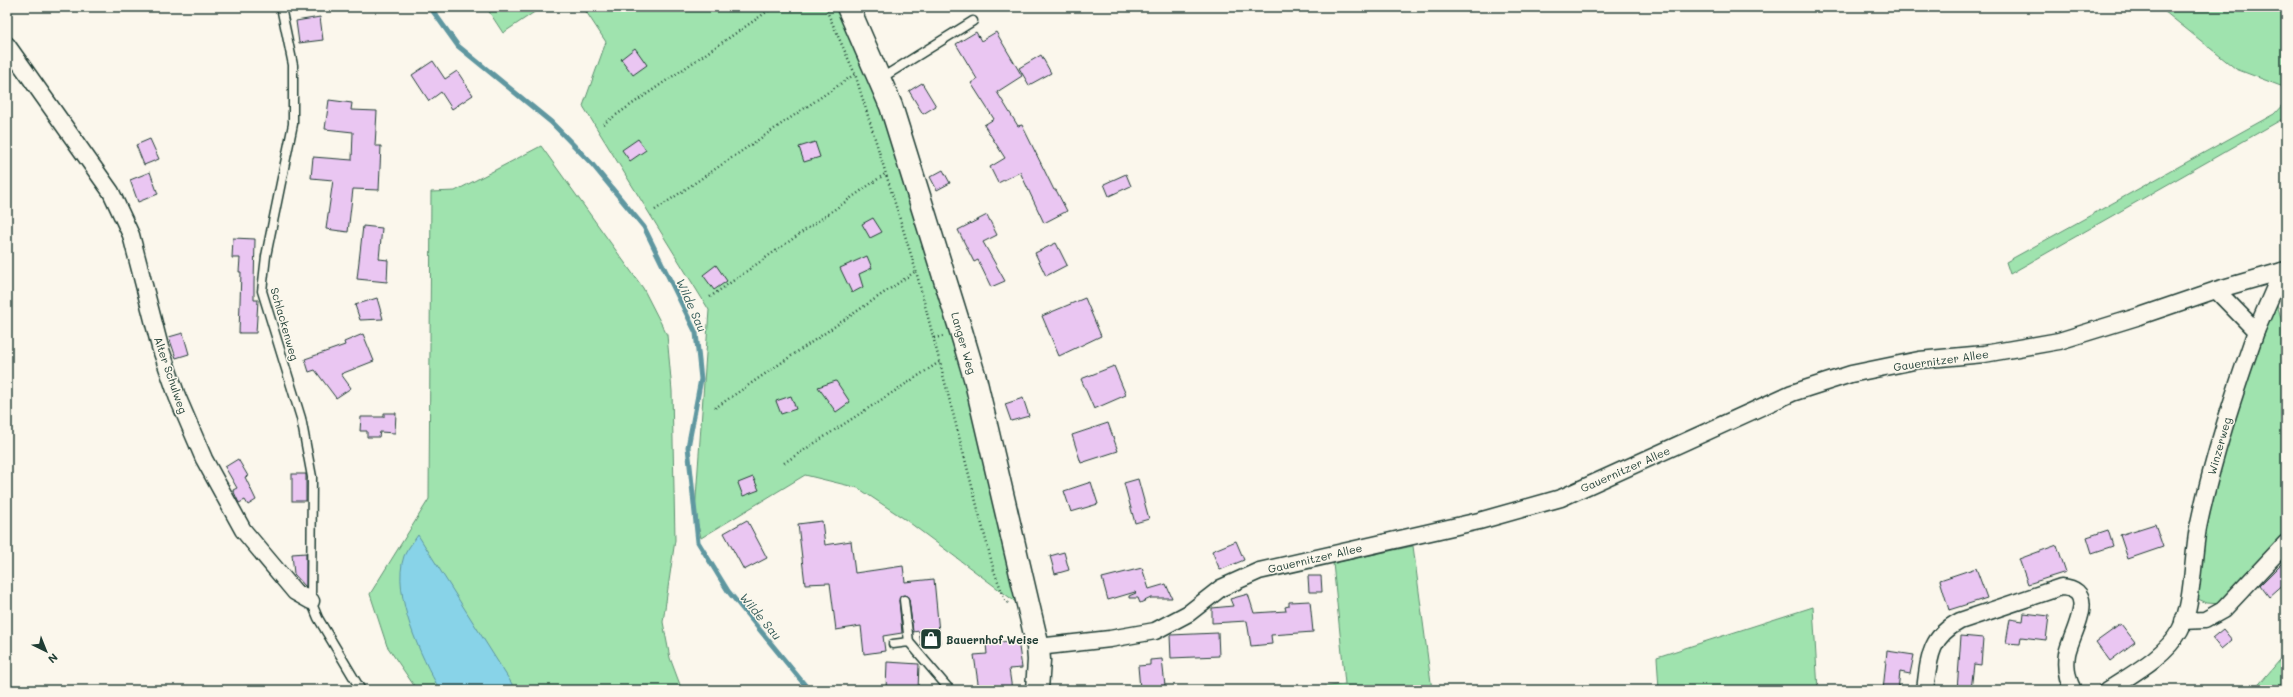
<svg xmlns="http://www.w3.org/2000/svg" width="2293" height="697" font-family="Mali,sans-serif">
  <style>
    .green { fill: #9fe3ae; stroke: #5f9071 }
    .water { fill: #88d3e8; stroke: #5e97a0 }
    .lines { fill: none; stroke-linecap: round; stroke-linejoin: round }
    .stream { stroke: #5e97a0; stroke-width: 5 }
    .building { fill: #eac6f2; stroke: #1f3d34 }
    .lane-casing { stroke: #1f3d34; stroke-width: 11 }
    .street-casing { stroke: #1f3d34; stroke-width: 19 }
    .secondary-casing { stroke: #1f3d34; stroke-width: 25 }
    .path { stroke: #1f3d34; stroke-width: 2.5; stroke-dasharray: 1 3; stroke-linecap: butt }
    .lane { stroke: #fbf7ec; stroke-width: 8 }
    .street { stroke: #fbf7ec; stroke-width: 16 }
    .secondary { stroke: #fbf7ec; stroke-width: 22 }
    .labels { text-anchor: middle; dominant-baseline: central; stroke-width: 3; stroke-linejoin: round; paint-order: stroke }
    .street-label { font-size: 11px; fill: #1f3d34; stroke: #fbf7ec }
    .poi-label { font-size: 11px; font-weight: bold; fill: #1f3d34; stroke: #fbf7ec; text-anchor: start }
    .water-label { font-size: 12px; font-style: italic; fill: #345b58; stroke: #fbf7ec }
  </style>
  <rect width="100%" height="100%" fill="#fbf7ec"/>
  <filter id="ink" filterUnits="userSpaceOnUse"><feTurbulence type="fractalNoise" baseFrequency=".025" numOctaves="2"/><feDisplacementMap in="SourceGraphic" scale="8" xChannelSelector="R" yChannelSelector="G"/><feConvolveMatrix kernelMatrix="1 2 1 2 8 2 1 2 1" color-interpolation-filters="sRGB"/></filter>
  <g filter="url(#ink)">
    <!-- green -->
    <g class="green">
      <polygon points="486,7 542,7 503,33"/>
      <polygon points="583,7 836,7 883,102 976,409 1017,603 906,520 858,488 805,475 701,538 695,512 709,310 583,106 606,42"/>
      <polygon points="2159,7 2286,7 2286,88 2236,69"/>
      <polygon points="2286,101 2286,117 2010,274 2006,262 2274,114"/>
      <polygon points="541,146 643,288 667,335 672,391 675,540 663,622 670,658 682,690 417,690 387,646 370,594 429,499 431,192 455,191"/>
      <polygon points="2276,301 2284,328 2286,328 2286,536 2221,604 2207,603 2198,599 2199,559 2205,528 2238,402"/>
      <polygon points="1413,546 1432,690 1300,690 1345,684 1333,563"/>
      <polygon points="1813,607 1818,690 1659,690 1657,657"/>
      <polygon points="2286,653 2286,690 2254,690"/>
    </g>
    <!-- water -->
    <path class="water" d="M418,535L512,684L513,690H440C421,657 391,594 404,556C407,549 414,541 418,535Z"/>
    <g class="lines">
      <!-- stream -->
      <polyline class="stream" points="430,7 458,46 551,122 592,164 644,227 696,333 701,379 688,447 698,542 728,591 809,690"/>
    </g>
    <!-- building -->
    <g class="building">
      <polygon points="320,17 323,40 299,43 296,21"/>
      <polygon points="976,32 981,41 996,32 1022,76 997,92 1018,126 1022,125 1054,190 1056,190 1067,211 1044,223 1020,172 998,183 990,167 1005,158 984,125 994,119 971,83 977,79 956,44"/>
      <polygon points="635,48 647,65 633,75 621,59"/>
      <polygon points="1041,55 1051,73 1029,85 1019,68"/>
      <polygon points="433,61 445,79 457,71 473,95 452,109 441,92 429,101 412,75"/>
      <polygon points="922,83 936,106 923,114 909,91"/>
      <polygon points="329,100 352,103 351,110 377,111 375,146 381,146 379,190 353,189 348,232 326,229 333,180 311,178 313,157 352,160 353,132 325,129"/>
      <polygon points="150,139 159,159 144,165 136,145"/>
      <polygon points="638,139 646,150 630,161 622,150"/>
      <polygon points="815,142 820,157 804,162 799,147"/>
      <polygon points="943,170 950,183 937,190 930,177"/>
      <polygon points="150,172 158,194 138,202 130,180"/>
      <polygon points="1126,174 1131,186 1109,196 1104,184"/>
      <polygon points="987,215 997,235 983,242 1005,281 991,287 978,260 974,262 958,230"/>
      <polygon points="873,218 882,232 870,238 862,224"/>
      <polygon points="363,226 382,228 379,259 388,260 387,282 357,279"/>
      <polygon points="233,238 255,239 254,284 254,300 258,300 256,333 239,333 241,272 239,272 240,258 232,258"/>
      <polygon points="1056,243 1067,265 1046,276 1035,253"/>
      <polygon points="867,256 872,268 859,274 863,287 852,293 840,268"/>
      <polygon points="716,265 727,281 714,290 703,275"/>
      <polygon points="377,298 383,319 360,320 355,305"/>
      <polygon points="1085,298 1101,336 1059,356 1042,316"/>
      <polygon points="183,333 189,354 176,358 169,337"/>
      <polygon points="363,334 374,361 341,374 351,388 336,398 315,370 309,372 305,359 345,345 344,342"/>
      <polygon points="1114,366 1126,395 1094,409 1081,379"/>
      <polygon points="836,381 850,402 836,412 818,387"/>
      <polygon points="791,396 796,409 781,414 776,401"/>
      <polygon points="1023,398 1029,416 1011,421 1005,404"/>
      <polygon points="384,413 396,413 395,433 380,432 379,437 367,437 367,431 360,431 361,417 384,417"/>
      <polygon points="1108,423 1118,451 1081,463 1072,435"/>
      <polygon points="238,459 248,476 245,477 256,500 248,505 245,500 239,503 233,490 237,488 225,467"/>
      <rect x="292" y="474" width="14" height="27"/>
      <polygon points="753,477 759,490 743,496 738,483"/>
      <polygon points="1138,479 1149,519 1135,523 1124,483"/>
      <polygon points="1091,482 1098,504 1071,512 1064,491"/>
      <polygon points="747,520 767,558 744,570 724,533"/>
      <polygon points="822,521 825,545 851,541 855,573 903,566 905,582 934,579 940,643 921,645 919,631 913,632 909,599 904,595 899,600 902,633 883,636 885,651 864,654 861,626 836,630 830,583 805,584 798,524"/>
      <polygon points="2155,524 2163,547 2128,559 2120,535"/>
      <polygon points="2108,530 2113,546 2092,553 2087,537"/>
      <polygon points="1236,541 1244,560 1220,570 1212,551"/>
      <polygon points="2057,545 2066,572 2028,584 2019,559"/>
      <polygon points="1064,552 1069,570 1055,574 1050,556"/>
      <polygon points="306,553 306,587 294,574 292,554"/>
      <polygon points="2286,559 2286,582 2269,597 2260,585"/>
      <polygon points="1142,568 1149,589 1166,584 1172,598 1151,598 1140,603 1138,598 1129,598 1129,596 1136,593 1135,592 1108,600 1102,578"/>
      <polygon points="1976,568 1987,598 1949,610 1940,580"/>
      <polygon points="1308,576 1321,576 1322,592 1309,592"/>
      <polygon points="1248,594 1254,613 1286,611 1285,607 1289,606 1289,602 1310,601 1313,632 1271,635 1272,644 1251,646 1247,621 1212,623 1212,608 1233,606 1230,599"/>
      <polygon points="2024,613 2049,616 2046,640 2021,637 2020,644 2006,643 2010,619 2023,621"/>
      <polygon points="2121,624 2135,642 2110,661 2096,642"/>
      <polygon points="2223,629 2232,640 2221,649 2212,638"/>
      <polygon points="1218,633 1219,656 1171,658 1170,635"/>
      <polygon points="1961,636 1983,638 1981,665 1974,664 1971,690 1957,690"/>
      <polygon points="1018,640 1022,668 1009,669 1012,690 979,690 974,655 987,654 986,644"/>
      <polygon points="1887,651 1914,655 1910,674 1900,672 1898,690 1883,690"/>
      <polygon points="1162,659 1165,686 1140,689 1138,666 1150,665 1150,660"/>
      <polygon points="887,662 919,664 918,690 886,690"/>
    </g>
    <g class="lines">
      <!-- lane casing -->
      <g class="lane-casing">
        <g id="lane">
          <polyline points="281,7 293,65 293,124 266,256 262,291 301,418 312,477 311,601 318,618 361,690"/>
          <polyline points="880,79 973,21"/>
          <polyline points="904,600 909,642"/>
          <polyline points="893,644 909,642 950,690"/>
        </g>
      </g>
      <!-- street casing -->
      <g class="street-casing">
        <g id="street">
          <polyline points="7,45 111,192 131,235 160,347 177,396 204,459 243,530 295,592 311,601"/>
          <polyline points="2256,331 2282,271"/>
          <polyline points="2183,621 2205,620 2223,610 2286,543"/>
          <polyline points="1038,647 1110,639 1155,631 1189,613 1221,588 1259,571 1479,521 1561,498 1792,393 1851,374 1919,360 1984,354 2059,341 2140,316 2216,290 2286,270"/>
          <path d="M1925,690C1929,659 1929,637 1960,621L2061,587C2101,589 2071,633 2067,654C2065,667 2067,679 2073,690"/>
          <path d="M2108,690C2132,674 2165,657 2180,630C2194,605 2192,554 2199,523C2213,457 2234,394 2256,331L2216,290"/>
        </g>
      </g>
      <!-- secondary casing -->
      <g class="secondary-casing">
        <polyline id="secondary" points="848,7 891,106 961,331 975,378 1038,647 1039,660 1037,690"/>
      </g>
      <!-- path -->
      <g class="path">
        <polyline points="825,7 855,74 916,271 994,571 1005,600 1008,603"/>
        <polyline points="603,124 774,7"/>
        <polyline points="655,210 855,74"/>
        <polyline points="710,297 885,174"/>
        <polyline points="934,338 944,336"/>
        <polyline points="715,408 916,271"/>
        <polyline points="784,463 941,361"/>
      </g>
      <!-- lane -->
      <use href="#lane" class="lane"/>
      <!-- street -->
      <use href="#street" class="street"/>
      <!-- secondary -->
      <use href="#secondary" class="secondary"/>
    </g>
  </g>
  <!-- icons -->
  <defs>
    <g id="shop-square" transform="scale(1.15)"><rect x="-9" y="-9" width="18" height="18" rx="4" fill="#1f3d34" stroke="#fbf7ec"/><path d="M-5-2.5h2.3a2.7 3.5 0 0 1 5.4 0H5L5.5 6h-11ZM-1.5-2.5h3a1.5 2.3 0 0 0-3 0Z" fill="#fff"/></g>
  </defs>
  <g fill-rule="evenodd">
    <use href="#shop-square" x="931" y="639"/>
  </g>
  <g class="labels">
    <!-- street labels -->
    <g class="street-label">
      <text transform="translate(285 324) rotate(74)">Schlackenweg</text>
      <text transform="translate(964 343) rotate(74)">Langer Weg</text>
      <text transform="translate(1941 360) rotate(-8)">Gauernitzer Allee</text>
      <text transform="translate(171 375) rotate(71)">Alter Schulweg</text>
      <text transform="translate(2219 446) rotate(-74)">Winzerweg</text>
      <text transform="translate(1625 469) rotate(-24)">Gauernitzer Allee</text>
      <text transform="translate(1315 558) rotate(-13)">Gauernitzer Allee</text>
    </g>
    <!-- poi labels -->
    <g class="poi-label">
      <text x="946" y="639">Bauernhof Weise</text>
    </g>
    <!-- water labels -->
    <g class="water-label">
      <text transform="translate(692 305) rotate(66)">Wilde Sau</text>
      <text transform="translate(761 616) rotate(50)">Wilde Sau</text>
    </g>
  </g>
  <!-- margin -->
  <rect width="2293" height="697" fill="none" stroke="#fbf7ec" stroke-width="24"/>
  <rect x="12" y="12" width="2269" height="673" fill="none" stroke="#1f3d34" stroke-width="1.5" filter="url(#ink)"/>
  <!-- north arrow -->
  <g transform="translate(46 651) rotate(137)" stroke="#fbf7ec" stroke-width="3" paint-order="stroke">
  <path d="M0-3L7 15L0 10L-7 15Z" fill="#1f3d34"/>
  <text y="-6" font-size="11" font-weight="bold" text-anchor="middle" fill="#1f3d34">N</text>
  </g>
</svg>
